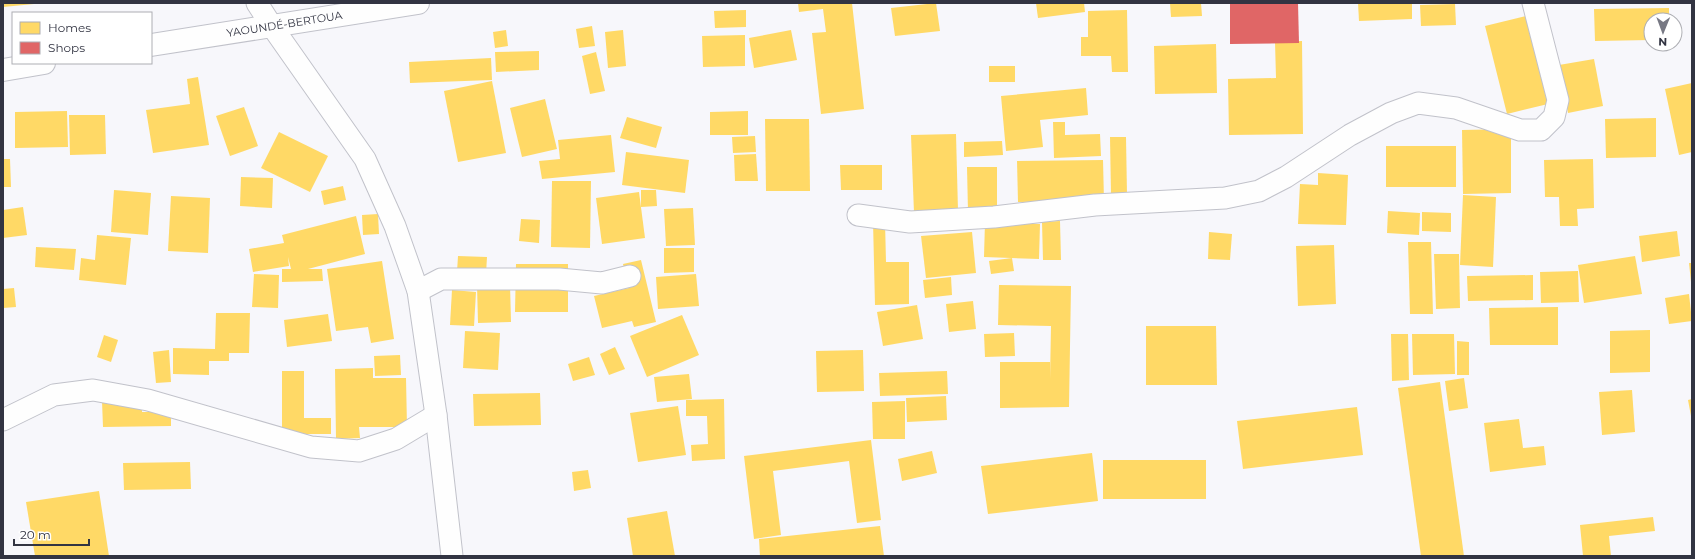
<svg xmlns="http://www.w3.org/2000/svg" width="1695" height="559" font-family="Montserrat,sans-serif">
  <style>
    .homes { fill: #ffd966 }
    .shops { fill: #e06666 }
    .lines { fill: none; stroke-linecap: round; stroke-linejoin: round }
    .street-casing { stroke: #c1c2ca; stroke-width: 23 }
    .highway-casing { stroke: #c1c2ca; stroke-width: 24 }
    .street { stroke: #fefefe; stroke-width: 21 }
    .highway { stroke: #fefefe; stroke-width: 22 }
    .labels { text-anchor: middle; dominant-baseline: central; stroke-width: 4; stroke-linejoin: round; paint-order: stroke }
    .street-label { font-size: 11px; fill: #323442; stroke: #fff }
  </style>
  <rect width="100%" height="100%" fill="#f7f7fb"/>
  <!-- homes -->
  <g class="homes">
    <polygon points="3,3 34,3 34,4 3,7"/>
    <polygon points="798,3 852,3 864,109 821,114 812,33 826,32 823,9 799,12"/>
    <polygon points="936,3 940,31 895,36 891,8"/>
    <polygon points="1036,3 1084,3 1085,12 1038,18"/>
    <polygon points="1170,3 1201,3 1202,16 1171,17"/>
    <polygon points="1358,3 1412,3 1412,19 1359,21"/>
    <polygon points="1455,4 1456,25 1421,26 1420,5"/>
    <polygon points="1669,8 1669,20 1651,20 1651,40 1595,41 1594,9"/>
    <polygon points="746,10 746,27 715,28 714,11"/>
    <polygon points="1127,10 1128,72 1112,72 1111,56 1081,56 1081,37 1088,37 1088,11"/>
    <polygon points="1526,16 1548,104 1507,114 1485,26"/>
    <polygon points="592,26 595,46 579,48 576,29"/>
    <polygon points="506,30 508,46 495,48 493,32"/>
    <polygon points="623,30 626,66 608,68 605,32"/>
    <polygon points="791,30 797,60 754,68 749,38"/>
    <polygon points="745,35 745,66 703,67 702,36"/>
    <polygon points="1302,41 1303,134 1229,135 1228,79 1276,78 1275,42"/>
    <polygon points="1216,44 1217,93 1155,94 1154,46"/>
    <polygon points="539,51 539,70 496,72 495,52"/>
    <polygon points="596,52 605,91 590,94 582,56"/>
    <polygon points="491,58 492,80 410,83 409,62"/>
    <polygon points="1594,59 1603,106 1568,113 1559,65"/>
    <rect x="989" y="66" width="26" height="16"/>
    <polygon points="198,77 209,145 153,153 146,110 190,104 187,79"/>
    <polygon points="492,81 506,153 458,162 444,91"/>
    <polygon points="1692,83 1692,152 1679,155 1665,89"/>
    <polygon points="1086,88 1088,115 1040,120 1043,147 1006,151 1001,96"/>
    <polygon points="545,99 557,149 522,157 510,108"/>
    <polygon points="244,107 258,146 230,156 216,116"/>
    <polygon points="67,111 68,147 15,148 15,112"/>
    <polygon points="748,111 748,135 710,135 710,112"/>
    <polygon points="69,115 105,115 106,154 70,155"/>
    <polygon points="627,117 662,127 656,148 620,138"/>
    <polygon points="1656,118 1656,157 1606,158 1605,119"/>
    <polygon points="765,119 809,119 810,191 766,191"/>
    <polygon points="1053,122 1065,122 1065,135 1100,134 1101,156 1054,158"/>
    <polygon points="1511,129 1511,193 1463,194 1462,130"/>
    <polygon points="279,132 328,156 310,192 261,168"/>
    <polygon points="956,134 958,211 914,213 911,135"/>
    <polygon points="611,135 615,172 542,179 539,161 560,159 558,140"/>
    <polygon points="755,136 756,152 733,153 732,137"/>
    <polygon points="1110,137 1126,137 1127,195 1111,195"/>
    <polygon points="1002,141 1003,155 964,157 964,142"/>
    <rect x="1386" y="146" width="70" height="41"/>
    <polygon points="626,152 689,160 685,193 622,185"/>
    <polygon points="756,154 758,181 735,181 734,155"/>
    <polygon points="3,159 10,159 11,187 3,187"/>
    <polygon points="1593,159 1594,208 1577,209 1578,226 1560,226 1559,197 1545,197 1544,160"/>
    <polygon points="1103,160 1104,201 1018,202 1017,161"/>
    <polygon points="840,165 882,165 882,190 841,190"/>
    <polygon points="967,167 997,167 997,212 968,212"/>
    <polygon points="1318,173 1348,175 1346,225 1298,224 1300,184 1318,185"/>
    <polygon points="241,177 273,178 272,208 240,206"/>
    <polygon points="552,181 591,181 590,248 551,247"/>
    <polygon points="343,186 346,200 324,205 321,191"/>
    <polygon points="114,190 151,193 148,235 111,232"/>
    <polygon points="641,190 656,190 657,206 641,207"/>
    <polygon points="639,192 645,238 602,244 596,198"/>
    <polygon points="1463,195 1496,197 1493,267 1460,265"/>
    <polygon points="171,196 210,198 208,253 168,251"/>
    <polygon points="23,207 27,235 3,238 3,210"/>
    <polygon points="693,208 695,245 666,246 664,209"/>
    <polygon points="1388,211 1420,213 1419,235 1387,233"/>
    <polygon points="1422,212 1451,213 1451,232 1422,231"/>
    <polygon points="378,214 379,234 363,235 362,215"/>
    <polygon points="356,216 365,254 308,269 322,269 323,281 282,282 282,269 291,269 288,257 289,266 253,272 249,249 284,243 282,235"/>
    <polygon points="521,219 540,220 539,243 519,241"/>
    <polygon points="873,221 885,221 886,262 909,262 909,304 875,305"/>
    <polygon points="1060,221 1061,260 1043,260 1042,222"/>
    <polygon points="985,222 1040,224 1039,259 984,257"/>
    <polygon points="1677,231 1680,256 1642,262 1639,236"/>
    <polygon points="972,232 976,273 926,278 921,236"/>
    <polygon points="1209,232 1232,234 1230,260 1208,259"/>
    <polygon points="97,235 131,238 126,285 79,280 81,258 95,260"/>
    <polygon points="1408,242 1431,242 1433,314 1410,314"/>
    <polygon points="1334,245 1336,304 1298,306 1296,246"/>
    <polygon points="36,247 76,249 74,270 35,267"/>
    <polygon points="664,248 694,248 694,272 664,273"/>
    <polygon points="1434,254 1459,254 1460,308 1436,309"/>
    <polygon points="458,256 487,257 486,274 457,272"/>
    <polygon points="1635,256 1642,294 1584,303 1578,265"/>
    <polygon points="1012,258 1014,271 991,274 989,261"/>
    <polygon points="641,260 656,322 634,327 632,321 602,328 594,296 629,288 623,264"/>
    <polygon points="382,261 394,339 371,343 368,327 336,331 327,269"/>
    <polygon points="1689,263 1692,263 1692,282 1691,282"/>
    <polygon points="516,264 568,264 568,312 515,312"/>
    <polygon points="1578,271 1579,302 1541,303 1540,272"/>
    <polygon points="254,274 279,275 278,308 252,307"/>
    <polygon points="696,274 699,306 658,309 656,277"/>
    <polygon points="1533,275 1533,300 1468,301 1467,276"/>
    <polygon points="951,277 952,295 925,298 923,280"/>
    <polygon points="510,284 511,322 478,323 477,285"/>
    <polygon points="999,285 1071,286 1069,407 1000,408 1000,362 1050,362 1050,379 1051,326 998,325"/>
    <polygon points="14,288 16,307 3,308 3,289"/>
    <polygon points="452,290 476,292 474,326 450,325"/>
    <polygon points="1689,294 1692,321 1669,324 1665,298"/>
    <polygon points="973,301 976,329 949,332 946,304"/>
    <polygon points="917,305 923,339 883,346 877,312"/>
    <polygon points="1558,307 1558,345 1490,345 1489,308"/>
    <polygon points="216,313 250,313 249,353 229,353 229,361 209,361 209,375 173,374 173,348 215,349"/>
    <polygon points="328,314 332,341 287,347 284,320"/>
    <polygon points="682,315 699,355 647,377 630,336"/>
    <polygon points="1146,326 1216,326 1217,385 1146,385"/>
    <polygon points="1650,330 1650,372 1610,373 1610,331"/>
    <polygon points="465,331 500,333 498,370 463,368"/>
    <polygon points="1014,333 1015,356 985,357 984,334"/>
    <polygon points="1391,334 1408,334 1409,380 1392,381"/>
    <polygon points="1412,334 1454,334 1455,374 1413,375"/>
    <polygon points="104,335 118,340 111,362 97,357"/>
    <polygon points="1457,341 1469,342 1469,375 1457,375"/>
    <polygon points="615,347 625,369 609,375 600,354"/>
    <polygon points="169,350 171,382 156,383 153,352"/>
    <polygon points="863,350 864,391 817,392 816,351"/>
    <polygon points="400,355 401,375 375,376 374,356"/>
    <polygon points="589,357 595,375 573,381 568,364"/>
    <polygon points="373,368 373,378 406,378 407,427 359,427 360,438 336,439 335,369"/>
    <polygon points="282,371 304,371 304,418 331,418 331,434 282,434"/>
    <polygon points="947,371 948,394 880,396 879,373"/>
    <polygon points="689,374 692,399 657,402 654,377"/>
    <polygon points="1464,378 1468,408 1449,411 1445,381"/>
    <polygon points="1440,382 1464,556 1421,556 1398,388"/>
    <polygon points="1632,390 1635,432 1602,435 1599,392"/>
    <polygon points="540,393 541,425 474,426 473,394"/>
    <polygon points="946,396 947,420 907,422 906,398"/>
    <polygon points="724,399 725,459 692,461 691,445 708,444 707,416 686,416 686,400"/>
    <polygon points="1692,399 1692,416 1691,416 1688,400"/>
    <polygon points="142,400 142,412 171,412 171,426 103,427 102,401"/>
    <polygon points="905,401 905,439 873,439 872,402"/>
    <polygon points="678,406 686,455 638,462 630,413"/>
    <polygon points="1357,407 1363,455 1243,469 1237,421"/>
    <polygon points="1519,419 1523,448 1544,446 1546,465 1490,472 1484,423"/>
    <polygon points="871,440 881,520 857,523 849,461 773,471 781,535 754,539 744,456"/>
    <polygon points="932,451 937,473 902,481 898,459"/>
    <polygon points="1092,453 1098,501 988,514 981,466"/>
    <rect x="1103" y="460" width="103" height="39"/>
    <polygon points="190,462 191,489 124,490 123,463"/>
    <polygon points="588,470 591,488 574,491 572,472"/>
    <polygon points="99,491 109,556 35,556 26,502"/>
    <polygon points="667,511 675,556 633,556 627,518"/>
    <polygon points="1653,517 1655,531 1609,536 1611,556 1583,556 1580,525"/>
    <polygon points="880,526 884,556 760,556 759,539"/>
  </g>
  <!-- shops -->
  <polygon class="shops" points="1230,3 1298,3 1299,43 1230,44"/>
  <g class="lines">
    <!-- street casing -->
    <g class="street-casing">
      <g id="street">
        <polyline points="257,3 271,25 365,159 395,226 418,291 436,415 452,556"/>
        <polyline points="858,215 910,222 994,217 1095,205 1225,198 1259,191 1286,177 1350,135 1391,113 1418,103 1456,108 1520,130 1541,130 1554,117 1558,100 1533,3"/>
        <polyline points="418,291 441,279 559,279 602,283 630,276"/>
        <polyline points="3,420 54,395 93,390 148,400 311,447 359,451 396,439 436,415"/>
      </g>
    </g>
    <!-- highway casing -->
    <g class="highway-casing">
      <g id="highway">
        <path id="s1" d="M151,45L418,3"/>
        <polyline points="3,70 44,63"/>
      </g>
    </g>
    <!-- street -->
    <use href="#street" class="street"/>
    <!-- highway -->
    <use href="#highway" class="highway"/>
  </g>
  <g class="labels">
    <!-- street labels -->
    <g class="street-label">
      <text stroke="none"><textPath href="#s1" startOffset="135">YAOUNDÉ-BERTOUA</textPath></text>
    </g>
  </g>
  <!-- border -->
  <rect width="1695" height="559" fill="none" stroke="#323442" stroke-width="8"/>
  <!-- legend -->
  <rect x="12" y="12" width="140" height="52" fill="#ffffff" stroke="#adaeb3"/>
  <rect x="20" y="22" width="20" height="12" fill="#ffd966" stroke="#adaeb3"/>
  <text x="48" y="32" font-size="12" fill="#323442">Homes</text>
  <rect x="20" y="42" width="20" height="12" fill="#e06666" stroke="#adaeb3"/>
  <text x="48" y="52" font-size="12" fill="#323442">Shops</text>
  <!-- north arrow -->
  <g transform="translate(1663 32) rotate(181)"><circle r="19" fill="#ffffff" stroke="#adaeb3"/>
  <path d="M0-3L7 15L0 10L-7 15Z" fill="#777883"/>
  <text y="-6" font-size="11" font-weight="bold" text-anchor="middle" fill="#323442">N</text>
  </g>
  <!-- scale -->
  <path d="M14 539v6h75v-6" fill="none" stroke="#323442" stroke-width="2"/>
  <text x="20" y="539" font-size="12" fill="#323442" stroke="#ffffff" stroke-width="3" paint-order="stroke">20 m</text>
</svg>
